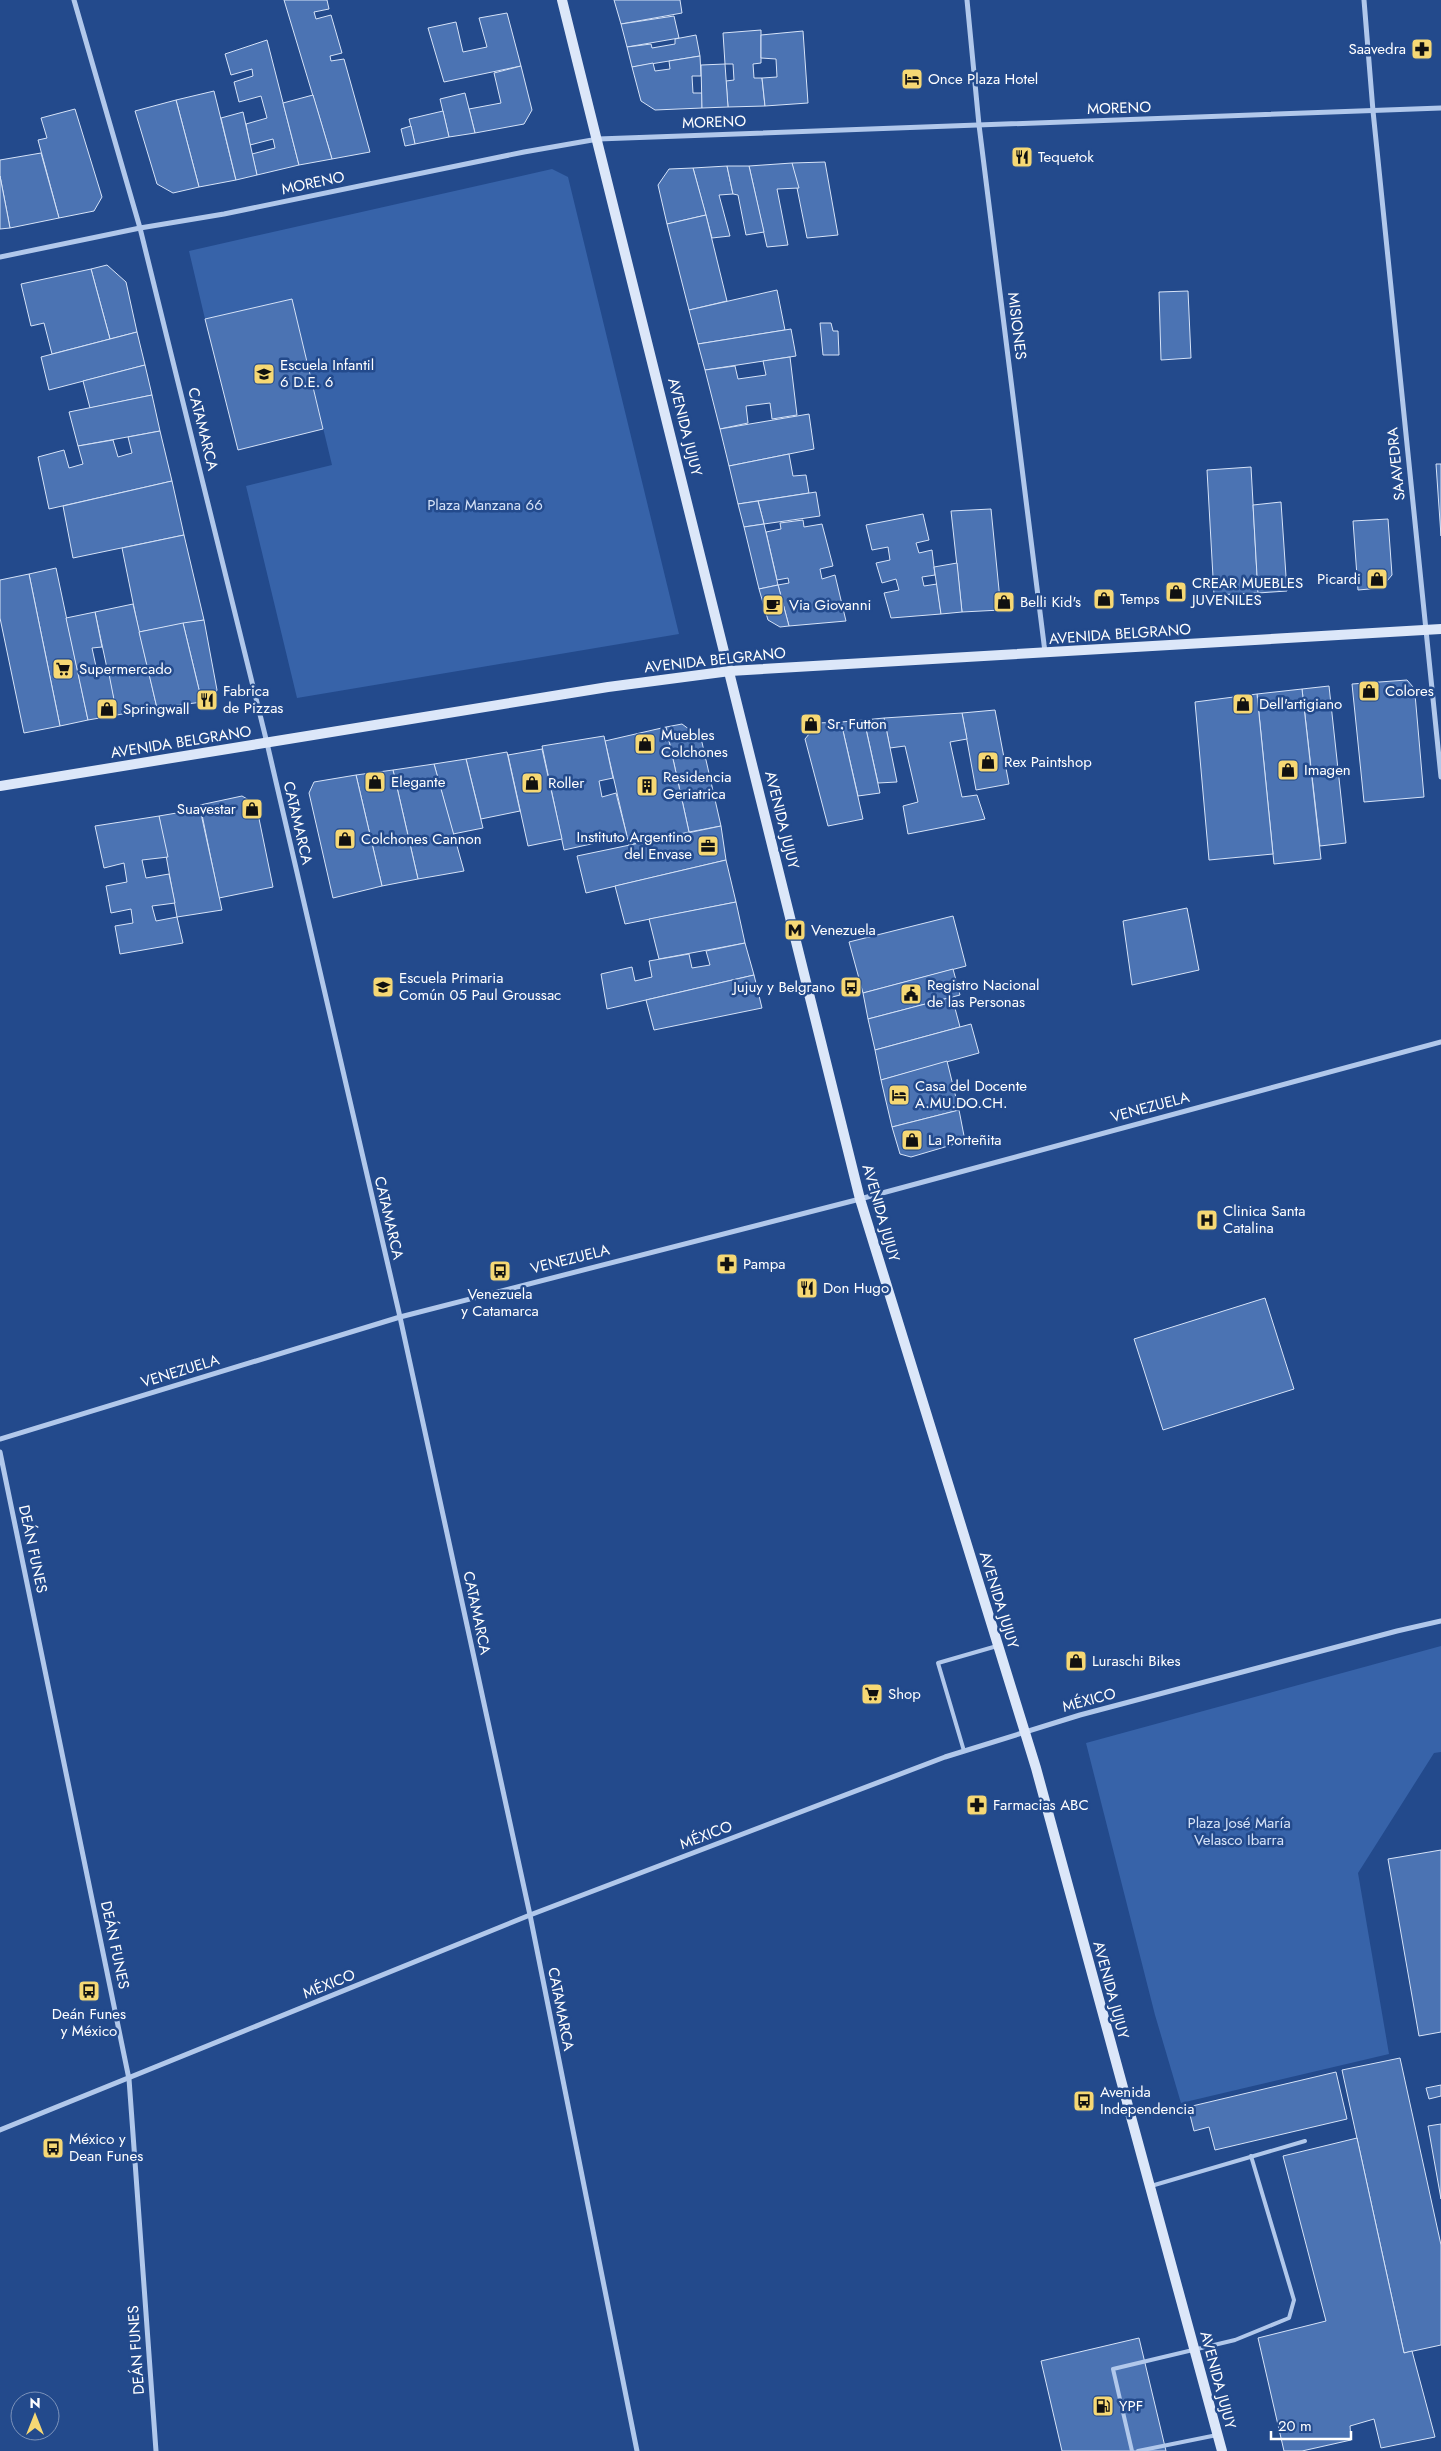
<svg xmlns="http://www.w3.org/2000/svg" width="1441" height="2451" font-family="Jost,sans-serif">
  <style>
    .green { fill: #3763a9 }
    .building { fill: #4b73b3; stroke: #d6e3f8 }
    .lines { fill: none; stroke-linecap: round; stroke-linejoin: round }
    .lane { stroke: #b1c8eb; stroke-width: 4 }
    .street { stroke: #b1c8eb; stroke-width: 5 }
    .secondary { stroke: #dce7f9; stroke-width: 10 }
    .labels { text-anchor: middle; dominant-baseline: central; stroke-width: 5; stroke-linejoin: round; paint-order: stroke }
    .poi-label { font-size: 15px; fill: #fff; stroke: #234a8c; text-anchor: start }
    .street-label { font-size: 15px; fill: #fff; stroke: #234a8c }
    .park-label { font-size: 15px; fill: #d6e3f8; stroke: #234a8c }
  </style>
  <rect width="100%" height="100%" fill="#234a8c"/>
  <!-- green -->
  <g class="green">
    <polygon points="552,169 568,177 679,634 297,698 246,486 332,465 292,299 205,319 189,251"/>
    <polygon points="1441,1646 1441,1752 1434,1753 1358,1873 1389,2054 1181,2103 1155,2015 1086,1743"/>
  </g>
  <!-- building -->
  <g class="building">
    <polygon points="284,0 327,0 329,9 314,12 316,19 331,15 342,53 330,56 331,61 344,59 370,152 332,159"/>
    <polygon points="614,0 680,0 682,13 621,24"/>
    <polygon points="507,13 521,66 444,82 428,28 456,22 463,52 487,47 479,18"/>
    <polygon points="674,16 679,38 627,47 621,24"/>
    <polygon points="761,30 761,63 753,64 754,78 762,78 765,106 728,107 726,81 734,80 733,64 725,64 723,33"/>
    <polygon points="803,31 808,103 765,106 762,78 777,77 776,59 761,58 761,35"/>
    <polygon points="696,35 700,56 632,67 627,47 651,44 652,48 675,44 675,39"/>
    <polygon points="267,40 299,165 257,175 252,154 275,148 273,139 250,145 246,124 267,118 261,96 239,102 234,82 253,76 252,69 231,75 225,54"/>
    <polygon points="700,56 701,76 692,76 693,93 702,93 702,108 655,110 641,101 632,67 653,63 655,71 670,69 669,61"/>
    <polygon points="725,64 728,107 702,108 701,65"/>
    <polygon points="521,66 532,110 524,124 475,133 469,109 501,103 494,73"/>
    <polygon points="214,91 236,180 199,187 176,100"/>
    <polygon points="465,93 475,133 449,137 440,99"/>
    <polygon points="313,95 332,159 299,165 283,103"/>
    <polygon points="176,100 199,187 173,193 157,184 135,111"/>
    <polygon points="75,109 102,197 94,211 59,218 38,140 47,138 41,118"/>
    <polygon points="443,111 449,137 415,144 409,119"/>
    <polygon points="243,112 257,175 236,180 221,118"/>
    <polygon points="411,126 415,144 405,146 401,129"/>
    <polygon points="41,153 59,218 10,228 0,176 0,160"/>
    <polygon points="825,162 838,235 807,238 792,163"/>
    <polygon points="792,163 799,188 777,189 788,245 767,247 749,166"/>
    <polygon points="727,166 733,194 719,195 730,236 712,238 693,168"/>
    <polygon points="727,166 749,166 764,232 746,235 738,195 733,194"/>
    <polygon points="693,168 706,215 667,224 658,185 669,169"/>
    <polygon points="0,176 10,228 0,229"/>
    <polygon points="706,215 727,301 689,310 667,224"/>
    <polygon points="107,265 126,282 137,332 110,339 91,269"/>
    <polygon points="91,269 110,339 52,354 44,323 31,326 21,284"/>
    <polygon points="777,290 785,330 698,344 689,310"/>
    <polygon points="1188,291 1191,358 1161,360 1159,292"/>
    <polygon points="292,299 323,429 238,450 205,319"/>
    <polygon points="820,323 831,323 833,331 838,331 839,355 823,355"/>
    <polygon points="791,329 796,356 705,370 698,344"/>
    <polygon points="137,332 145,365 49,390 41,357"/>
    <polygon points="790,357 797,415 772,419 770,403 746,406 748,423 720,429 705,370 735,366 738,379 766,375 763,361"/>
    <polygon points="145,365 152,395 90,408 83,381"/>
    <polygon points="152,395 160,431 78,446 69,412"/>
    <polygon points="809,414 814,449 729,466 720,429"/>
    <polygon points="160,431 172,481 49,509 38,457 64,450 69,468 83,464 78,446 113,440 118,457 132,453 128,437"/>
    <polygon points="789,454 793,476 806,475 809,493 738,504 729,466"/>
    <polygon points="1436,464 1441,464 1441,536"/>
    <polygon points="1251,467 1258,593 1214,595 1207,470"/>
    <polygon points="172,481 184,535 73,558 63,506"/>
    <polygon points="816,492 820,516 764,524 758,501"/>
    <polygon points="758,501 764,524 744,527 738,504"/>
    <polygon points="1281,502 1287,591 1258,593 1253,505"/>
    <polygon points="991,509 1001,610 962,612 951,511"/>
    <polygon points="923,514 929,540 916,543 919,553 932,550 935,575 922,577 924,586 937,584 941,614 891,618 884,593 899,590 896,579 882,583 876,563 890,560 888,547 872,550 866,525"/>
    <polygon points="1388,519 1392,575 1381,588 1358,590 1353,521"/>
    <polygon points="803,520 804,527 822,524 833,566 820,569 822,579 835,575 846,621 789,626 778,585 789,583 788,578 777,580 766,532 781,529 780,523"/>
    <polygon points="764,524 778,585 759,589 744,527"/>
    <polygon points="184,535 204,620 139,632 122,548"/>
    <polygon points="957,563 962,612 941,614 934,567"/>
    <polygon points="56,568 88,720 60,726 29,574"/>
    <polygon points="29,574 60,726 24,733 0,618 0,580"/>
    <polygon points="778,585 789,626 780,627 768,620 759,589"/>
    <polygon points="133,604 157,708 117,715 95,612"/>
    <polygon points="95,612 102,647 92,648 97,671 108,669 117,715 88,720 66,618"/>
    <polygon points="204,620 217,690 213,699 202,702 183,623"/>
    <polygon points="183,623 202,702 157,708 139,632"/>
    <polygon points="1407,680 1413,687 1415,694 1424,797 1364,802 1352,684"/>
    <polygon points="1329,686 1346,843 1320,846 1302,689"/>
    <polygon points="1302,689 1321,859 1274,864 1257,694"/>
    <polygon points="1257,694 1273,854 1209,860 1195,702"/>
    <polygon points="995,710 1009,784 976,790 962,713"/>
    <polygon points="962,713 967,739 950,742 962,797 977,795 985,819 908,834 903,806 918,802 905,746 890,748 884,718"/>
    <polygon points="884,718 897,782 878,783 864,720"/>
    <polygon points="864,720 880,793 858,796 841,722"/>
    <polygon points="841,722 863,819 828,826 805,739 818,723"/>
    <polygon points="682,724 701,738 721,826 689,832 666,727"/>
    <polygon points="666,727 689,832 629,845 605,741"/>
    <polygon points="604,736 613,778 599,781 602,797 616,793 627,836 564,850 542,746"/>
    <polygon points="542,749 562,839 528,846 508,755"/>
    <polygon points="507,752 520,811 481,819 466,759"/>
    <polygon points="466,759 483,828 453,834 434,764"/>
    <polygon points="434,764 464,871 418,879 393,770"/>
    <polygon points="393,770 418,879 382,886 356,775"/>
    <polygon points="356,775 382,886 333,898 309,793 314,782"/>
    <polygon points="242,796 256,804 273,887 219,898 200,805"/>
    <polygon points="200,809 222,910 177,917 159,816"/>
    <polygon points="159,816 168,857 142,860 146,878 169,874 175,903 152,906 156,921 177,917 183,943 120,954 115,926 133,923 131,909 111,913 106,886 127,882 124,863 104,868 95,826"/>
    <polygon points="721,826 726,860 586,893 577,856"/>
    <polygon points="726,860 736,902 625,924 615,886"/>
    <polygon points="736,902 745,943 659,959 649,919"/>
    <polygon points="1187,908 1199,970 1132,985 1123,921"/>
    <polygon points="953,916 966,966 863,993 849,942"/>
    <polygon points="745,943 754,975 607,1009 601,974 632,967 635,981 652,977 649,961 689,954 692,968 710,965 706,951"/>
    <polygon points="953,969 960,995 868,1019 863,993"/>
    <polygon points="754,975 762,1008 654,1030 646,1000"/>
    <polygon points="952,997 960,1027 875,1050 868,1019"/>
    <polygon points="971,1024 979,1053 881,1080 875,1050"/>
    <polygon points="947,1061 959,1110 892,1127 881,1080"/>
    <polygon points="959,1110 965,1141 911,1157 900,1154 892,1127"/>
    <polygon points="1265,1298 1294,1389 1163,1430 1134,1339"/>
    <polygon points="1441,1850 1441,2032 1419,2036 1388,1859"/>
    <polygon points="1400,2058 1441,2245 1441,2345 1404,2353 1342,2070"/>
    <polygon points="1336,2072 1347,2119 1215,2150 1209,2127 1194,2131 1188,2107"/>
    <polygon points="1441,2085 1441,2096 1429,2099 1426,2088"/>
    <polygon points="1441,2124 1441,2199 1428,2126"/>
    <polygon points="1357,2138 1404,2353 1412,2351 1435,2437 1381,2448 1374,2419 1350,2426 1351,2440 1302,2451 1284,2451 1258,2338 1326,2321 1283,2156"/>
    <polygon points="1139,2338 1166,2451 1062,2451 1041,2361"/>
  </g>
  <g class="lines">
    <!-- lane -->
    <g class="lane">
      <polyline points="964,1751 938,1663 997,1646"/>
      <polyline points="1151,2186 1305,2141"/>
      <polyline points="1132,2451 1113,2369 1235,2340 1289,2318 1294,2300 1251,2156"/>
      <polyline points="1138,2451 1217,2435"/>
    </g>
    <!-- street -->
    <g class="street">
      <polyline points="74,0 140,228 267,743 400,1317 530,1915 637,2451"/>
      <polyline points="967,0 979,125 1045,652"/>
      <polyline points="1364,0 1373,111 1441,777"/>
      <polyline points="0,257 140,228 224,214 524,152 598,139 1441,108"/>
      <polyline points="0,1439 400,1317 860,1199 1441,1042"/>
      <polyline points="0,1452 129,2079 156,2451"/>
      <polyline points="0,2130 530,1915 945,1757 1080,1715 1397,1631 1441,1621"/>
    </g>
    <!-- secondary -->
    <g class="secondary">
      <polyline points="562,0 860,1199 1036,1768 1222,2451"/>
      <polyline points="0,786 608,687 730,671 1441,629"/>
    </g>
  </g>
  <!-- icons -->
  <defs>
    <g id="pharmacy-square" transform="scale(1.125)"><rect x="-9" y="-9" width="18" height="18" rx="4" fill="#f6d874" stroke="#234a8c"/><path d="M-2-6h4v4h4v4h-4v4h-4v-4h-4v-4h4Z" fill="#111"/></g>
    <g id="hotel-square" transform="scale(1.125)"><rect x="-9" y="-9" width="18" height="18" rx="4" fill="#f6d874" stroke="#234a8c"/><path d="M-6-4.5h1.5V1H6V5H4.5V3h-9V5H-6ZM-4 0a1.8 1.8 0 1 1 3.6 0ZM.5 0V-2.5h3Q6-2.5 6 0Z" fill="#111"/></g>
    <g id="restaurant-square" transform="scale(1.125)"><rect x="-9" y="-9" width="18" height="18" rx="4" fill="#f6d874" stroke="#234a8c"/><path d="M-5-6h1v4h1v-4h1v4h1v-4h1v5L-1.5 .5V6h-2V.5L-5-1ZM5-6V6H3V1.5H1.5Q1.5-4 5-6Z" fill="#111"/></g>
    <g id="school-square" transform="scale(1.125)"><rect x="-9" y="-9" width="18" height="18" rx="4" fill="#f6d874" stroke="#234a8c"/><path d="M0-5L7-2L0 1L-7-2ZM-4 1L0 2.5L4 1V4Q0 6-4 4Z" fill="#111"/></g>
    <g id="shop-square" transform="scale(1.125)"><rect x="-9" y="-9" width="18" height="18" rx="4" fill="#f6d874" stroke="#234a8c"/><path d="M-5-2.5h2.3a2.7 3.5 0 0 1 5.4 0H5L5.5 6h-11ZM-1.5-2.5h3a1.5 2.3 0 0 0-3 0Z" fill="#111"/></g>
    <g id="cafe-square" transform="scale(1.125)"><rect x="-9" y="-9" width="18" height="18" rx="4" fill="#f6d874" stroke="#234a8c"/><path d="M-5.5-4.5H6V0H3Q3 3.5 0 3.5H-2.5Q-5.5 3.5-5.5 0ZM3-3.2v2h1.7v-2ZM-6 4.5H4V6H-6Z" fill="#111"/></g>
    <g id="supermarket-square" transform="scale(1.125)"><rect x="-9" y="-9" width="18" height="18" rx="4" fill="#f6d874" stroke="#234a8c"/><path d="M-6-5.5h2.5l.6 2H6L4.5 2H-2.5L-4.4-4H-6ZM-1.5 3.2a1.3 1.3 0 1 0 .1 0ZM3 3.2a1.3 1.3 0 1 0 .1 0Z" fill="#111"/></g>
    <g id="building-square" transform="scale(1.125)"><rect x="-9" y="-9" width="18" height="18" rx="4" fill="#f6d874" stroke="#234a8c"/><path d="M-4-6H4V6H1V3H-1V6H-4ZM-2.5-4.3h1.7v1.8h-1.7ZM.8-4.3h1.7v1.8H.8ZM-2.5-1h1.7V.8h-1.7ZM.8-1h1.7V.8H.8Z" fill="#111"/></g>
    <g id="office-square" transform="scale(1.125)"><rect x="-9" y="-9" width="18" height="18" rx="4" fill="#f6d874" stroke="#234a8c"/><path d="M-6-3h4V-5.5h4V-3h4V5H-6ZM-1-4.5V-3h2v-1.5ZM-6 0V1H6V0Z" fill="#111"/></g>
    <g id="metro-square" transform="scale(1.125)"><rect x="-9" y="-9" width="18" height="18" rx="4" fill="#f6d874" stroke="#234a8c"/><path d="M-5.5 5V-5H-3L0 0L3-5H5.5V5H3V-.5L0 4L-3-.5V5Z" fill="#111"/></g>
    <g id="bus-square" transform="scale(1.125)"><rect x="-9" y="-9" width="18" height="18" rx="4" fill="#f6d874" stroke="#234a8c"/><path d="M-5-6H5V4H4V6H2V4H-2V6H-4V4H-5ZM-3.5-4V0h7V-4ZM-3.5 1.2v1.5H-2V1.2ZM2 1.2v1.5H3.5V1.2Z" fill="#111"/></g>
    <g id="civic-square" transform="scale(1.125)"><rect x="-9" y="-9" width="18" height="18" rx="4" fill="#f6d874" stroke="#234a8c"/><path d="M-.6-6.5H3V-4.5H.6V-3L4-1V1h2V6H-6V1h2V-1L-.6-3ZM-1.2 2.5V6h2.4V2.5Z" fill="#111"/></g>
    <g id="hospital-square" transform="scale(1.125)"><rect x="-9" y="-9" width="18" height="18" rx="4" fill="#f6d874" stroke="#234a8c"/><path d="M-5-5h3v3.5h4V-5h3V5h-3V1.5h-4V5h-3Z" fill="#111"/></g>
    <g id="fuel-square" transform="scale(1.125)"><rect x="-9" y="-9" width="18" height="18" rx="4" fill="#f6d874" stroke="#234a8c"/><path d="M-5.5-6h7V0h2V4h1.3V-2.5L3-4.5l.8-.8L6-3V5H2.5V1h-1V6h-7ZM-4.2-4.7v3.2H.2V-4.7Z" fill="#111"/></g>
  </defs>
  <g fill-rule="evenodd">
    <use href="#pharmacy-square" x="1422" y="49"/>
    <use href="#hotel-square" x="912" y="79"/>
    <use href="#restaurant-square" x="1022" y="157"/>
    <use href="#school-square" x="264" y="374"/>
    <use href="#shop-square" x="1377" y="579"/>
    <use href="#shop-square" x="1176" y="592"/>
    <use href="#shop-square" x="1104" y="599"/>
    <use href="#shop-square" x="1004" y="602"/>
    <use href="#cafe-square" x="773" y="605"/>
    <use href="#supermarket-square" x="63" y="669"/>
    <use href="#shop-square" x="1369" y="691"/>
    <use href="#restaurant-square" x="207" y="700"/>
    <use href="#shop-square" x="1243" y="704"/>
    <use href="#shop-square" x="107" y="709"/>
    <use href="#shop-square" x="811" y="724"/>
    <use href="#shop-square" x="645" y="744"/>
    <use href="#shop-square" x="988" y="762"/>
    <use href="#shop-square" x="1288" y="770"/>
    <use href="#shop-square" x="375" y="782"/>
    <use href="#shop-square" x="532" y="783"/>
    <use href="#building-square" x="647" y="786"/>
    <use href="#shop-square" x="252" y="809"/>
    <use href="#shop-square" x="345" y="839"/>
    <use href="#office-square" x="708" y="846"/>
    <use href="#metro-square" x="795" y="930"/>
    <use href="#school-square" x="383" y="987"/>
    <use href="#bus-square" x="851" y="987"/>
    <use href="#civic-square" x="911" y="994"/>
    <use href="#hotel-square" x="899" y="1095"/>
    <use href="#shop-square" x="912" y="1140"/>
    <use href="#hospital-square" x="1207" y="1220"/>
    <use href="#pharmacy-square" x="727" y="1264"/>
    <use href="#bus-square" x="500" y="1271"/>
    <use href="#restaurant-square" x="807" y="1288"/>
    <use href="#shop-square" x="1076" y="1661"/>
    <use href="#supermarket-square" x="872" y="1694"/>
    <use href="#pharmacy-square" x="977" y="1805"/>
    <use href="#bus-square" x="89" y="1991"/>
    <use href="#bus-square" x="1084" y="2101"/>
    <use href="#bus-square" x="53" y="2148"/>
    <use href="#fuel-square" x="1103" y="2406"/>
  </g>
  <g class="labels">
    <!-- poi labels -->
    <g class="poi-label">
      <text x="1406" y="49" text-anchor="end">Saavedra</text>
      <text x="928" y="79">Once Plaza Hotel</text>
      <text x="1038" y="157">Tequetok</text>
      <text x="280" y="365">Escuela Infantil<tspan x="280" dy="17">6 D.E. 6</tspan></text>
      <text x="1361" y="579" text-anchor="end">Picardi</text>
      <text x="1192" y="583">CREAR MUEBLES<tspan x="1192" dy="17">JUVENILES</tspan></text>
      <text x="1120" y="599">Temps</text>
      <text x="1020" y="602">Belli Kid's</text>
      <text x="789" y="605">Via Giovanni</text>
      <text x="79" y="669">Supermercado</text>
      <text x="223" y="691">Fabrica<tspan x="223" dy="17">de Pizzas</tspan></text>
      <text x="1385" y="691">Colores</text>
      <text x="1259" y="704">Dell'artigiano</text>
      <text x="123" y="709">Springwall</text>
      <text x="827" y="724">Sr. Futton</text>
      <text x="661" y="735">Muebles<tspan x="661" dy="17">Colchones</tspan></text>
      <text x="1004" y="762">Rex Paintshop</text>
      <text x="1304" y="770">Imagen</text>
      <text x="663" y="777">Residencia<tspan x="663" dy="17">Geriatrica</tspan></text>
      <text x="391" y="782">Elegante</text>
      <text x="548" y="783">Roller</text>
      <text x="236" y="809" text-anchor="end">Suavestar</text>
      <text x="692" y="837" text-anchor="end">Instituto Argentino<tspan x="692" dy="17">del Envase</tspan></text>
      <text x="361" y="839">Colchones Cannon</text>
      <text x="811" y="930">Venezuela</text>
      <text x="399" y="978">Escuela Primaria<tspan x="399" dy="17">Común 05 Paul Groussac</tspan></text>
      <text x="927" y="985">Registro Nacional<tspan x="927" dy="17">de las Personas</tspan></text>
      <text x="835" y="987" text-anchor="end">Jujuy y Belgrano</text>
      <text x="915" y="1086">Casa del Docente<tspan x="915" dy="17">A.MU.DO.CH.</tspan></text>
      <text x="928" y="1140">La Porteñita</text>
      <text x="1223" y="1211">Clinica Santa<tspan x="1223" dy="17">Catalina</tspan></text>
      <text x="743" y="1264">Pampa</text>
      <text x="823" y="1288">Don Hugo</text>
      <text x="500" y="1294" text-anchor="middle">Venezuela<tspan x="500" dy="17">y Catamarca</tspan></text>
      <text x="1092" y="1661">Luraschi Bikes</text>
      <text x="888" y="1694">Shop</text>
      <text x="993" y="1805">Farmacias ABC</text>
      <text x="89" y="2014" text-anchor="middle">Deán Funes<tspan x="89" dy="17">y México</tspan></text>
      <text x="1100" y="2092">Avenida<tspan x="1100" dy="17">Independencia</tspan></text>
      <text x="69" y="2139">México y<tspan x="69" dy="17">Dean Funes</tspan></text>
      <text x="1119" y="2406">YPF</text>
    </g>
    <!-- street labels -->
    <g class="street-label">
      <text transform="translate(1119 108) rotate(-2)">MORENO</text>
      <text transform="translate(714 122) rotate(-2)">MORENO</text>
      <text transform="translate(313 183) rotate(-12)">MORENO</text>
      <text transform="translate(1017 326) rotate(83)">MISIONES</text>
      <text transform="translate(685 427) rotate(76)">AVENIDA JUJUY</text>
      <text transform="translate(203 429) rotate(76)">CATAMARCA</text>
      <text transform="translate(1396 464) rotate(-96)">SAAVEDRA</text>
      <text transform="translate(1120 634) rotate(-4)">AVENIDA BELGRANO</text>
      <text transform="translate(715 660) rotate(-6)">AVENIDA BELGRANO</text>
      <text transform="translate(181 742) rotate(-9)">AVENIDA BELGRANO</text>
      <text transform="translate(782 820) rotate(76)">AVENIDA JUJUY</text>
      <text transform="translate(298 823) rotate(77)">CATAMARCA</text>
      <text transform="translate(1150 1107) rotate(-15)">VENEZUELA</text>
      <text transform="translate(881 1213) rotate(74)">AVENIDA JUJUY</text>
      <text transform="translate(389 1218) rotate(77)">CATAMARCA</text>
      <text transform="translate(570 1259) rotate(-14)">VENEZUELA</text>
      <text transform="translate(180 1371) rotate(-17)">VENEZUELA</text>
      <text transform="translate(33 1549) rotate(78)">DEÁN FUNES</text>
      <text transform="translate(999 1600) rotate(73)">AVENIDA JUJUY</text>
      <text transform="translate(477 1613) rotate(78)">CATAMARCA</text>
      <text transform="translate(1089 1700) rotate(-15)">MÉXICO</text>
      <text transform="translate(706 1835) rotate(-21)">MÉXICO</text>
      <text transform="translate(115 1945) rotate(78)">DEÁN FUNES</text>
      <text transform="translate(329 1984) rotate(-22)">MÉXICO</text>
      <text transform="translate(1111 1990) rotate(75)">AVENIDA JUJUY</text>
      <text transform="translate(561 2009) rotate(79)">CATAMARCA</text>
      <text transform="translate(136 2350) rotate(-94)">DEÁN FUNES</text>
      <text transform="translate(1218 2380) rotate(75)">AVENIDA JUJUY</text>
    </g>
    <!-- park labels -->
    <g class="park-label">
      <text x="485" y="505">Plaza Manzana 66</text>
      <text x="1239" y="1823">Plaza José María<tspan x="1239" dy="17">Velasco Ibarra</tspan></text>
    </g>
  </g>
  <!-- north arrow -->
  <g transform="translate(35 2416)"><circle r="24" fill="#234a8c" stroke="#7b92ba"/>
  <path d="M0-4L9 19L0 12L-9 19Z" fill="#f6d874"/>
  <text y="-8" font-size="14" font-weight="bold" text-anchor="middle" fill="#ffffff">N</text>
  </g>
  <!-- scale -->
  <path d="M1271 2431v8h80v-8" fill="none" stroke="#ffffff" stroke-width="2.5"/>
  <text x="1278" y="2431" font-size="15" fill="#ffffff" stroke="#234a8c" stroke-width="4" paint-order="stroke">20 m</text>
</svg>
